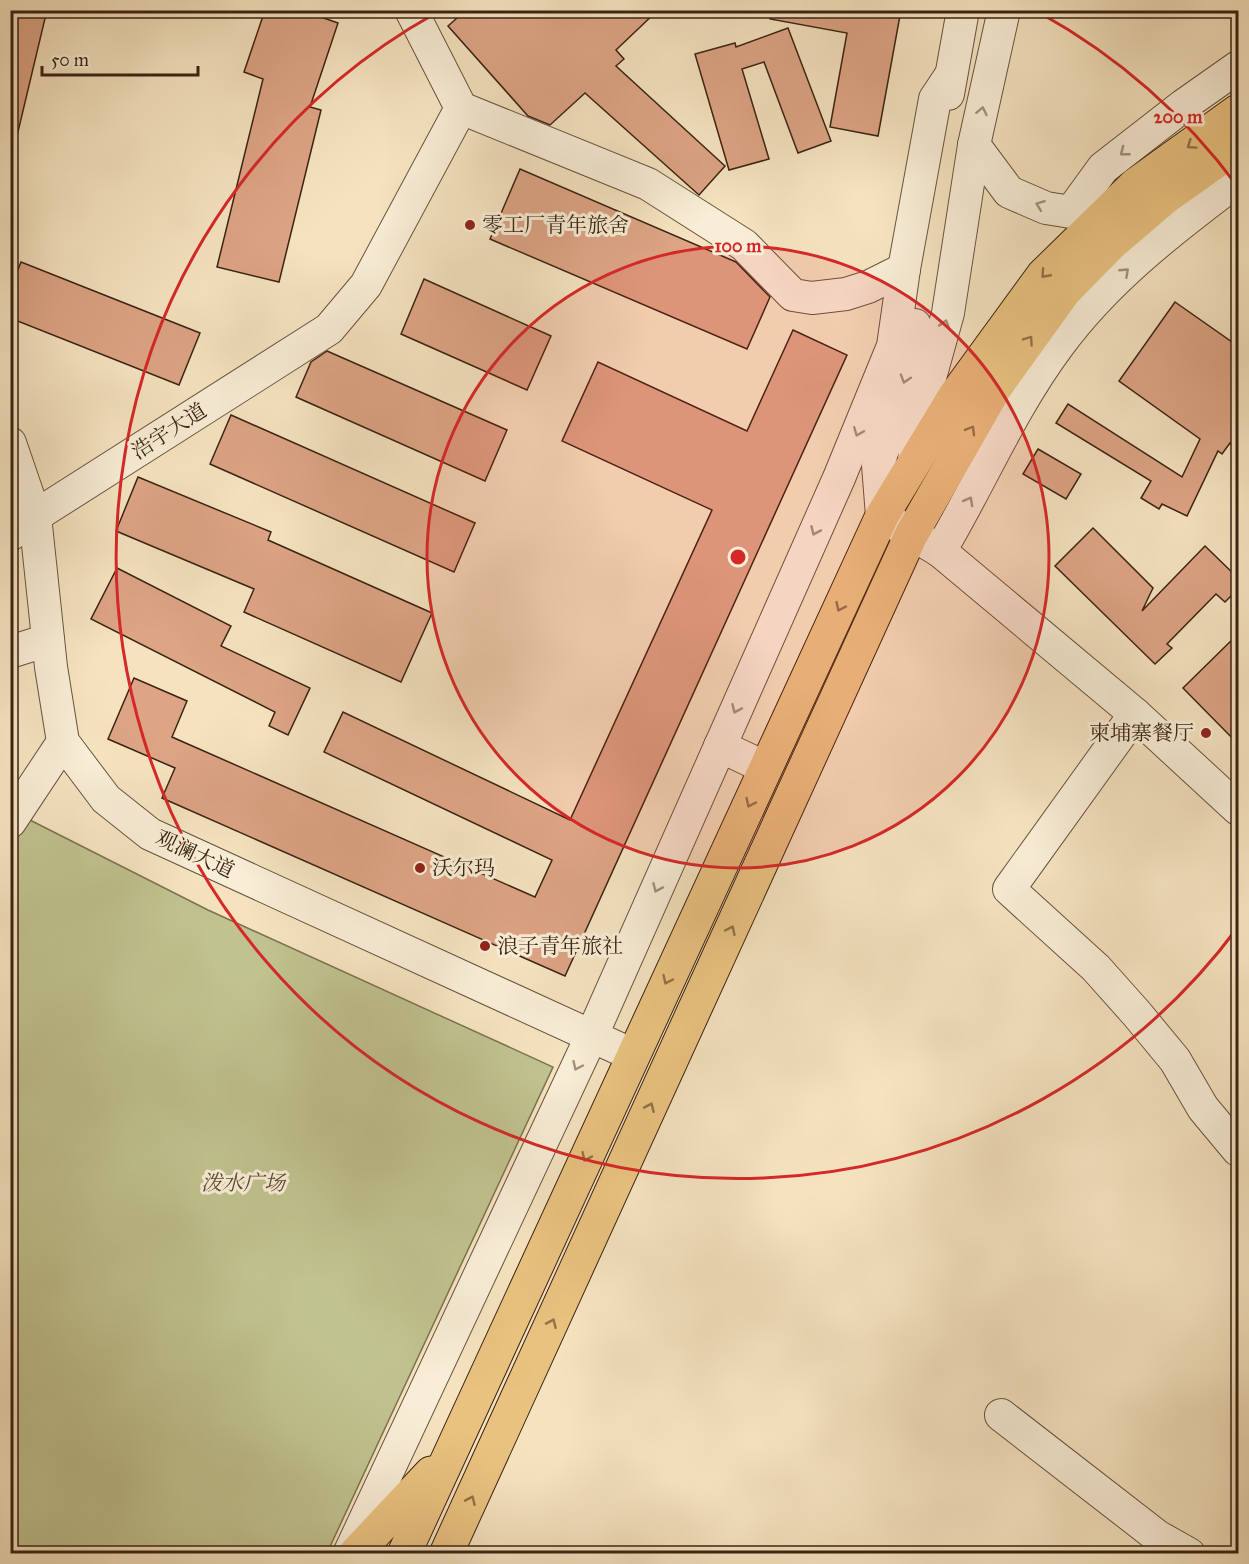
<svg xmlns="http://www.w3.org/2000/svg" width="1249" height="1564" font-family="'IM FELL Great Primer','Noto Serif SC',serif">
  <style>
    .green { fill: #c0c28f; stroke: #7d7250; stroke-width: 1.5 }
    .building { fill: #dda485; stroke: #3a2312; stroke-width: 1.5 }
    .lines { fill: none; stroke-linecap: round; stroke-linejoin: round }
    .minor-casing { stroke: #69533e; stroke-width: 34 }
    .highway-casing { stroke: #3a2312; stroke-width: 35 }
    .minor { stroke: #f8edd6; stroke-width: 32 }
    .highway { stroke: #eac280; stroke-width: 33 }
    .oneway { stroke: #a2927e }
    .oneway2 { stroke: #927249 }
    .ring { fill: none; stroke: #d62828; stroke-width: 3 }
    .poi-dot { fill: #8f2418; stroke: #f8edd6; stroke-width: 2 }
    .labels { text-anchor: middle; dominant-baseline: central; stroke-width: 6; stroke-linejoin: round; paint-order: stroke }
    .poi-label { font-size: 21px; fill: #3a2312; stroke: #f8edd6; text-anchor: start }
    .street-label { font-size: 21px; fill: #3a2312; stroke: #f8edd6 }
    .park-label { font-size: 21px; font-style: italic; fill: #5c4b31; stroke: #f8edd6 }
    .centre { fill: #d62828; stroke: #f8edd6; stroke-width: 3 }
    .ring-label { font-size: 18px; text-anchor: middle; font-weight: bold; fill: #d62828; stroke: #f8edd6; stroke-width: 6; stroke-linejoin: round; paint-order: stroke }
  </style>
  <rect width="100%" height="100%" fill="#f5e3c0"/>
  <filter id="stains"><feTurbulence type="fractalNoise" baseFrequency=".00333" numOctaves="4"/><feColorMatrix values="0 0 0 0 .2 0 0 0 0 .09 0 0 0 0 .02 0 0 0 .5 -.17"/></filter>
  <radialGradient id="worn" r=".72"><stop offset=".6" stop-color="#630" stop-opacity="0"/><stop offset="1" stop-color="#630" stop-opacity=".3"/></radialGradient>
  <!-- green -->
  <polygon class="green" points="22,816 208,910 553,1067 327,1553 11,1554 10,841"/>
  <!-- building -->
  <g class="building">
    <polygon points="10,10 47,10 17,136 10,135"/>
    <polygon points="265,10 301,10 338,23 310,107 321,110 279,282 217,267 263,79 244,72"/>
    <polygon points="466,10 658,10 616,50 624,59 616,66 725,166 699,195 585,93 550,125 528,116 448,26"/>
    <polygon points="771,10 901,10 878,136 830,127 847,33 770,19"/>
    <polygon points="788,28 831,141 798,153 764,62 742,69 769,159 729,170 695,54 735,43 736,47"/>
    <polygon points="520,169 736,262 770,297 747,349 490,239"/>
    <polygon points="21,262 200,333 179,385 10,318 10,290"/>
    <polygon points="424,279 551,336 527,390 401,334"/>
    <polygon points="1175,302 1239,347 1239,453 1230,443 1222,454 1218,451 1187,516 1162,504 1159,509 1141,498 1151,481 1056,423 1068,404 1182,477 1200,439 1119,381"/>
    <polygon points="793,330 847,355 565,976 162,798 175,768 108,739 134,678 187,701 172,737 535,897 552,860 324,752 343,712 570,820 712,510 562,441 598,362 747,431"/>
    <polygon points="327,351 507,430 485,481 296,397 311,362"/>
    <polygon points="231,415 475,523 454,572 210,464"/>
    <polygon points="1038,449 1081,474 1066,499 1023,474"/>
    <polygon points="138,477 271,532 268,540 432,613 401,682 244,612 254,589 116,531"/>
    <polygon points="1093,528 1153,588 1142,611 1205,546 1239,579 1239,588 1225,602 1216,594 1167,644 1172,648 1155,664 1055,566"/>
    <polygon points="117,568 231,626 221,646 310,688 288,735 269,726 275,712 91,619"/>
    <polygon points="1239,633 1239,745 1183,688"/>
  </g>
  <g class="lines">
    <!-- minor casing -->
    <g class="minor-casing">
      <g id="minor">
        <polyline points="411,10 461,108 648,184 744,245 793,295 812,298 846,294 868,287 904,269"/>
        <polyline points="948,94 963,10"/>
        <polyline points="974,145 1009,192 1046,208 1071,212 1090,204"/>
        <polyline points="1071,212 1103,168 1184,105 1238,67"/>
        <polyline points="915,325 908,371 878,465 882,516 940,551 1135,714 1238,809"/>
        <polyline points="10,443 35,516 51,667 63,742 106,799 150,834 633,1055"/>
        <polyline points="914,462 916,428 948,313 974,145 1004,10"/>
        <polyline points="10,535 35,516 329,329 366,285 461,108"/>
        <path d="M940,551C980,484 1011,409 1058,346C1107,279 1173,229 1238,180"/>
        <polyline points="10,652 48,640"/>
        <polyline points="1135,714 1009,889 1096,968 1137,1014 1175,1060 1203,1108 1238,1150"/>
        <polyline points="720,746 766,768"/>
        <polyline points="10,822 63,742"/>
        <polyline points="1001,1415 1157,1536 1189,1554"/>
        <polyline points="349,1554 592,1035 839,478 893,346 904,269 935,99 951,75"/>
      </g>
    </g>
    <!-- highway casing -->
    <g class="highway-casing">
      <g id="highway">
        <polyline points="355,1554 431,1473"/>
        <polyline points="404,1554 882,516 954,397 1043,275 1135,185 1238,111"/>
        <polyline points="446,1554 911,535 995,388 1064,292 1111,244 1166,197 1238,146"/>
      </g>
    </g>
    <!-- minor -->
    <use href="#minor" class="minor"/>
    <!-- highway -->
    <use href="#highway" class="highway"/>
  </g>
  <!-- one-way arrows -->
  <defs><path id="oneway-chevron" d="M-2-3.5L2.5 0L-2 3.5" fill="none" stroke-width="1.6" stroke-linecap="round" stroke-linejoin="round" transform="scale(1.5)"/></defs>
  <g class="oneway">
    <use href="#oneway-chevron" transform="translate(982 111) rotate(-78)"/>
    <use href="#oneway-chevron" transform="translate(1124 152) rotate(142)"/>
    <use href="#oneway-chevron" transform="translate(1040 205) rotate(-159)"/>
    <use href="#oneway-chevron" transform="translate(1125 272) rotate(-43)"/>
    <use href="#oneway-chevron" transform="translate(945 324) rotate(-74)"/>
    <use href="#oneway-chevron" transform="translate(905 379) rotate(107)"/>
    <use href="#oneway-chevron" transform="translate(858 432) rotate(112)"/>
    <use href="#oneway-chevron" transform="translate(969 501) rotate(-61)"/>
    <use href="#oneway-chevron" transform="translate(815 531) rotate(114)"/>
    <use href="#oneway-chevron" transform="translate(736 709) rotate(114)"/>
    <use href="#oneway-chevron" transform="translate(657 888) rotate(114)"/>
    <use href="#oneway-chevron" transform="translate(577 1066) rotate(115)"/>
  </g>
  <g class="oneway2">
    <use href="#oneway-chevron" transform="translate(1191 145) rotate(145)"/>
    <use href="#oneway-chevron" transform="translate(1045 274) rotate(132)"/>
    <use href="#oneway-chevron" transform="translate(1029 340) rotate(-55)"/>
    <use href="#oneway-chevron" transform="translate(971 430) rotate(-60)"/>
    <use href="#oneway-chevron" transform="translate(840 607) rotate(115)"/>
    <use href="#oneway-chevron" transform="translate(750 803) rotate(115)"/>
    <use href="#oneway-chevron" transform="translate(731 930) rotate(-65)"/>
    <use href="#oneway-chevron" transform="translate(667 980) rotate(115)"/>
    <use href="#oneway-chevron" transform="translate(650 1107) rotate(-66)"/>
    <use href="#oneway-chevron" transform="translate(586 1157) rotate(115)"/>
    <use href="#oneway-chevron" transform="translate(552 1323) rotate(-66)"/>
    <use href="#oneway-chevron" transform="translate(471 1500) rotate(-66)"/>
  </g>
  <!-- distance rings -->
  <circle cx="738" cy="557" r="311" fill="#d62828" fill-opacity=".12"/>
  <g class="ring">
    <circle cx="738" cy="557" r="311"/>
    <path d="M1238 927A622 622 0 1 1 436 13M1040 13A622 622 0 0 1 1238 187"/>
  </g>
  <!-- markers -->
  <g class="poi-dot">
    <circle cx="470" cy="225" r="6"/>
    <circle cx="1206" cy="733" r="6"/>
    <circle cx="420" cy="868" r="6"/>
    <circle cx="485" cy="946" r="6"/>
  </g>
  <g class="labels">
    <!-- poi labels -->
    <g class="poi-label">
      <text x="482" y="225">零工厂青年旅舍</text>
      <text x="1194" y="733" text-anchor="end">柬埔寨餐厅</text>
      <text x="432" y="868">沃尔玛</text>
      <text x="497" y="946">浪子青年旅社</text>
    </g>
    <!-- street labels -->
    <g class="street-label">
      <text transform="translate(169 431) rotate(-33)">浩宇大道</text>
      <text transform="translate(195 854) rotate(25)">观澜大道</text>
    </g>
    <!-- park labels -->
    <g class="park-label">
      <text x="243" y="1183">泼水广场</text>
    </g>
  </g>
  <circle cx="738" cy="557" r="9" class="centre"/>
  <g class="ring-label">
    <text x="1178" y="123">200 m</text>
    <text x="738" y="252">100 m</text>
  </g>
  <!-- margin -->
  <rect width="1249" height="1564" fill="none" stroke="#f5e3c0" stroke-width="36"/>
  <rect x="12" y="12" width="1225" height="1540" fill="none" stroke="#3a2312" stroke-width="3"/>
  <rect x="18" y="18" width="1213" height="1528" fill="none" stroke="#3a2312" stroke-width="1.5"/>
  <!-- scale -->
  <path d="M42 66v9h156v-9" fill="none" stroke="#3a2312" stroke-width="3"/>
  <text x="51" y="66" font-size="18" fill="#3a2312" stroke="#f8edd6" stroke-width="4.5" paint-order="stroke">50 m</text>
  <rect width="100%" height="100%" filter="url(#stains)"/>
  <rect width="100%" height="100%" fill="url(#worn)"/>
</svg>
